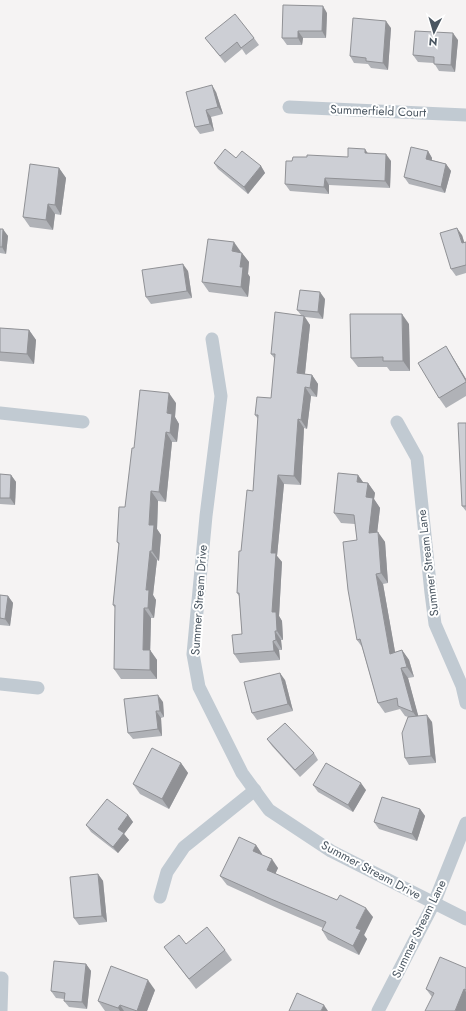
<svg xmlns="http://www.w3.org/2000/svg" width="466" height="1011" font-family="Jost,sans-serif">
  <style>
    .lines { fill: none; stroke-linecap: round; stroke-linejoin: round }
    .minor { stroke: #c1cad2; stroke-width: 13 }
    .wall { fill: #b0b2b7 }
    .shaded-wall { fill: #909195 }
    .building { fill: #cdcfd5; stroke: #909195 }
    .labels { text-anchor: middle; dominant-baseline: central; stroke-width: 4; stroke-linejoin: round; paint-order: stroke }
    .street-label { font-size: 12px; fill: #4a5661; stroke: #fff }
  </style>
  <rect width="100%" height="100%" fill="#f5f3f3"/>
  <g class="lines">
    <!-- minor -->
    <g class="minor">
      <polyline points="289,107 466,115"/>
      <polyline points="212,339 221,396 206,516 193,654 199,687 242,773 269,810 331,851 466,919"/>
      <polyline points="0,413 83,422"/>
      <polyline points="397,422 417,458 431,593 435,624 462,686 466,703"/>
      <polyline points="0,684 38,688"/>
      <polyline points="160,897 167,872 184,847 255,790"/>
      <polyline points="0,978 2,978 1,1011"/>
      <polyline points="378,1011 434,903 466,823"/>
    </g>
  </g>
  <!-- wall -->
  <g class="wall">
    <polygon points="327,13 326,38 303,38 302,45 287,45 282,38"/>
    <polygon points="391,28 388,70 371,68 368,64 354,63 350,56"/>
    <polygon points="205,38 254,38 259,45 246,55 242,49 225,63"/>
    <polygon points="458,40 455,72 439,71 434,63 418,62 413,55"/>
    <polygon points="216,92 223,114 211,117 214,131 200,134 195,127"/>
    <polygon points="428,151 432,158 432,160 446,164 451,171 445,193 409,184 404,177"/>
    <polygon points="368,153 391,161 390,188 329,185 329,194 290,191 285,184 307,157 348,157"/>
    <polygon points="236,158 261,166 265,173 248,194 218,169 214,163"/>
    <polygon points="59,168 66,178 61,215 55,214 53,230 30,227 23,217"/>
    <polygon points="0,229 8,236 6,254 0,253"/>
    <polygon points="462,235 464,243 466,242 466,273 456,276 451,269"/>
    <polygon points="241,252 249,262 248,274 250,277 248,297 209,292 202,282"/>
    <polygon points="188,271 192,298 151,304 146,297"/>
    <polygon points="325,299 323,319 305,317 310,325 305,374 312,375 318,384 317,397 311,396 307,429 304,428 301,485 284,484 277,556 282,562 279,616 282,621 283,640 281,640 282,650 279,650 280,660 240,663 234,654 242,634 239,596 237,593 241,551 253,491 258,419 255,415 271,398 275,359 271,354 301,315 297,310"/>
    <polygon points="409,324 410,371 390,371 387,367 358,367 351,358"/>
    <polygon points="0,328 29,330 36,340 34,364 0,361"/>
    <polygon points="452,356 466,379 466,396 446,408 439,398"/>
    <polygon points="176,403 175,417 179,424 177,442 172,442 166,502 158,501 157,529 161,535 159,561 157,560 153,595 156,600 154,618 151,618 150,650 157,660 157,679 121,679 114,669 115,608 113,605 119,545 117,542 125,507 134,448"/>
    <polygon points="466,423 466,511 462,506"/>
    <polygon points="0,474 11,475 16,482 15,505 0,504"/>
    <polygon points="358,475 363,482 368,483 375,493 374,499 380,508 377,532 385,542 388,583 383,584 395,652 402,650 409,660 414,677 408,678 418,716 432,722 436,763 409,765 405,758 408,717 405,716 400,709 385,713 378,703 362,647 357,640 357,540 355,524 341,523 334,513"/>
    <polygon points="0,595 8,596 13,603 10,626 0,625"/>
    <polygon points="285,680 293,711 257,720 252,713"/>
    <polygon points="163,702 164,717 161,718 162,736 133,739 128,733"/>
    <polygon points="267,739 314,753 318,760 300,777 272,746"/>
    <polygon points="181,763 188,773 169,809 140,794 133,784"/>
    <polygon points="313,785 366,790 353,812 318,792"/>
    <polygon points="420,809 425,816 417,841 379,829 374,822"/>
    <polygon points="128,815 133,822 124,834 129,840 118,853 91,832 86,825"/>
    <polygon points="256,845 262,854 262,855 278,868 275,874 373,917 364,935 367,939 359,955 328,940 322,930 323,928 277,908 227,885 220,876"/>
    <polygon points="98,874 103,881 107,922 79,925 74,918"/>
    <polygon points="186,944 225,950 232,960 196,989 164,947"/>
    <polygon points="86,964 91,971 87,1009 69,1007 64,1001 64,999 56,998 51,991"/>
    <polygon points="466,968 466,1011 432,997 426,989"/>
    <polygon points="155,990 147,1011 105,1011 98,1001"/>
  </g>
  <!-- shaded-wall -->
  <g class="shaded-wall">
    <polygon points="323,6 327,13 326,38 322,31"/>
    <polygon points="386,21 391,28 388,70 383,63"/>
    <polygon points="298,31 303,38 302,45 298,38"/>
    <polygon points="453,33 458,40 455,72 451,65"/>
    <polygon points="212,85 216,92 223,114 218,107"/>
    <polygon points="206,110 211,117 214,131 210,124"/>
    <polygon points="365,149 369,155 365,153"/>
    <polygon points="428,151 432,158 431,166 426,159"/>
    <polygon points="386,154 391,161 390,188 385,181"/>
    <polygon points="446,164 451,171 445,193 441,187"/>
    <polygon points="261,166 265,173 248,194 244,187"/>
    <polygon points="59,168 66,178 61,215 55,205"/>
    <polygon points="325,178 329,185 329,194 324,187"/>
    <polygon points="48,204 55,214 53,230 46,220"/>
    <polygon points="457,228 462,235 466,248 462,243"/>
    <polygon points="3,229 8,236 6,254 2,247"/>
    <polygon points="234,242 241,252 239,261 232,251"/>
    <polygon points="242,253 249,262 248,274 250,277 248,297 241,287 240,267"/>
    <polygon points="183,264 188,271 192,298 187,291"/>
    <polygon points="320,292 325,299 323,319 318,312"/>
    <polygon points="402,314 409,324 410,371 403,361"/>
    <polygon points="304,316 310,325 304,382 297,373"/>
    <polygon points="29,330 36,340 34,364 27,354"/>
    <polygon points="446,346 452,356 466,379 466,381"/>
    <polygon points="312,375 318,384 317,397 310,388"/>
    <polygon points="305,387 311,396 307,429 301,420"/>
    <polygon points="169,393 176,403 175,417 179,424 177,442 170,433 167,413"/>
    <polygon points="298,419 304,428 301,485 294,476"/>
    <polygon points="166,432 172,442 166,502 159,492"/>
    <polygon points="11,475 16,482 15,505 10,498"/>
    <polygon points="278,475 284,484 277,556 282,562 279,616 282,621 283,640 277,631 272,612 271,553"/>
    <polygon points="358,475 365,485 357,482"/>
    <polygon points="368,483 375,493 374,499 380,508 376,543 369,533 366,497"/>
    <polygon points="151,491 158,501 157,529 161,535 159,561 152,551 149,525"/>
    <polygon points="378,532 385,542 388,583 381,573"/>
    <polygon points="150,551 157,560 153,595 156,600 154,618 148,608 146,590"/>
    <polygon points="376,574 383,584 397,663 390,654"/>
    <polygon points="8,596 13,603 10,626 5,619"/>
    <polygon points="144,608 151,618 150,660 143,650"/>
    <polygon points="275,631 281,640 282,650 276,640"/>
    <polygon points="273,641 279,650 280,660 274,651"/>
    <polygon points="150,650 157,660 157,679 150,670"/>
    <polygon points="402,650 409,660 414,677 407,667"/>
    <polygon points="401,668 408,678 420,722 413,712"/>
    <polygon points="280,673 285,680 293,711 288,704"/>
    <polygon points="158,695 163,702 164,717 160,711"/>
    <polygon points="156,711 161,718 162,736 158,729"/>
    <polygon points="427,715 432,722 436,763 431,756"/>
    <polygon points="181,763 188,773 169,809 162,799"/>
    <polygon points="361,783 366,790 353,812 348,805"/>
    <polygon points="420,809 425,816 417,841 412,834"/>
    <polygon points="128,815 133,822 124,834 129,840 118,853 113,847 118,829"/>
    <polygon points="256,845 262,854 260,860 253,851"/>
    <polygon points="272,859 278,868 273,879 267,870"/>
    <polygon points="98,874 103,881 107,922 102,916"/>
    <polygon points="366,908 373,917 364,935 367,939 359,955 353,946 356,928"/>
    <polygon points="86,964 91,971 87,1009 82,1002"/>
    <polygon points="148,980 155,990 147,1011 137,1011"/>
    <polygon points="464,989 466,992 466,1011 455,1011"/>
    <polygon points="120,1005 124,1011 120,1011 118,1008"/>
    <polygon points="324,1005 328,1011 321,1011"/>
  </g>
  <!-- building -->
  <g class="building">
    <polygon points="283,5 323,6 322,31 298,31 298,38 282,38"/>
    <polygon points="235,14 254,38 241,48 237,42 220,56 205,38"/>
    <polygon points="353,18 386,21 383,63 366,61 366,58 350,56"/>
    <polygon points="415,31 453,33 451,65 434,64 434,57 413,55"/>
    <polygon points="212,85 218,107 206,110 210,124 195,127 186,92"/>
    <polygon points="411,147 428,151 426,159 446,164 441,187 404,177"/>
    <polygon points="348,148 365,149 365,153 386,154 385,181 325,178 324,187 285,184 286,161 292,161 293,157 307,157 307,155 348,157"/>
    <polygon points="225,149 236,158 242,151 261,166 244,187 214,163"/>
    <polygon points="30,164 59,168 55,205 48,204 46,220 23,217"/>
    <polygon points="457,228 462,243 466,242 466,265 451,269 440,233"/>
    <polygon points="0,229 3,229 2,247 0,247"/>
    <polygon points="208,239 234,242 232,251 242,253 240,267 243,267 241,287 202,282"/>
    <polygon points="183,264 187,291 146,297 142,270"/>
    <polygon points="300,290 320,292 318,312 297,310"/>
    <polygon points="275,312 304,316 297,373 312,375 310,388 305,387 301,420 298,419 294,476 278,475 271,553 276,553 272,612 276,612 277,631 275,631 276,640 273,641 274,651 234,654 232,635 242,634 239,593 237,593 239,551 241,551 247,490 253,491 258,415 255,415 257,397 271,398 275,354 271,354"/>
    <polygon points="350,314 402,314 403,361 383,361 383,357 351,358"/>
    <polygon points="0,328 29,330 27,354 0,352"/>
    <polygon points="446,346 466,381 466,382 439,398 418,363"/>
    <polygon points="140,390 169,393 167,413 172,414 170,433 166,432 159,492 151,491 149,525 154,525 152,551 150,551 146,590 149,590 148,608 144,608 143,650 150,650 150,670 114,669 115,605 113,605 119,543 117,542 119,507 125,507 132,448 134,448"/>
    <polygon points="458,423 466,423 466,506 462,506"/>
    <polygon points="338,473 358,475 357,482 368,483 366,497 373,498 369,533 378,532 381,573 376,574 390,654 402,650 407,667 401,668 413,712 398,706 397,698 378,703 360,639 357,640 348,590 343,542 357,540 354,515 334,513"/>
    <polygon points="0,474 11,475 10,498 0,498"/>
    <polygon points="0,595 8,596 5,619 0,618"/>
    <polygon points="280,673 288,704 252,713 244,682"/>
    <polygon points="158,695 160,711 156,711 158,729 128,733 124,699"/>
    <polygon points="427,715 431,756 405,758 402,733 408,717"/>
    <polygon points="285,723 314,753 295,770 267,739"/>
    <polygon points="152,748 181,763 162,799 133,784"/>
    <polygon points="326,763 361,783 348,805 313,785"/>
    <polygon points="382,797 420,809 412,834 374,822"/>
    <polygon points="107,799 128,815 118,829 124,833 113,847 86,825"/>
    <polygon points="239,837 256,845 253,851 272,859 267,870 337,900 340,895 366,908 356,928 361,930 353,946 322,930 326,922 271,899 220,876"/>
    <polygon points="98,874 102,916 74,918 70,877"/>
    <polygon points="207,927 225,950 189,979 164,947 179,935 186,944"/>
    <polygon points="440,957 466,968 466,990 464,989 455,1011 425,1011 434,993 426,989"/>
    <polygon points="54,961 86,964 82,1002 64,1001 65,993 51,991"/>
    <polygon points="111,966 148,980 137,1011 120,1005 118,1008 98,1001"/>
    <polygon points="297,993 324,1005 321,1011 289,1011"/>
  </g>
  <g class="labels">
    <!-- street labels -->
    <g class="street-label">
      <text transform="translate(378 111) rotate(2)">Summerfield Court</text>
      <text transform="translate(428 563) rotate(-97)">Summer Stream Lane</text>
      <text transform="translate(199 600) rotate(-86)">Summer Stream Drive</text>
      <text transform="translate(371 870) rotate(28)">Summer Stream Drive</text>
      <text transform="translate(419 929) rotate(-64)">Summer Stream Lane</text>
    </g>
  </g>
  <!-- north arrow -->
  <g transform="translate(434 32) rotate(185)" stroke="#ffffff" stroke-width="3" paint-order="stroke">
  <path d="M0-3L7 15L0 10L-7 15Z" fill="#4a5661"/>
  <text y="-6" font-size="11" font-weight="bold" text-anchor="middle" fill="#4a5661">N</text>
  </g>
</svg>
